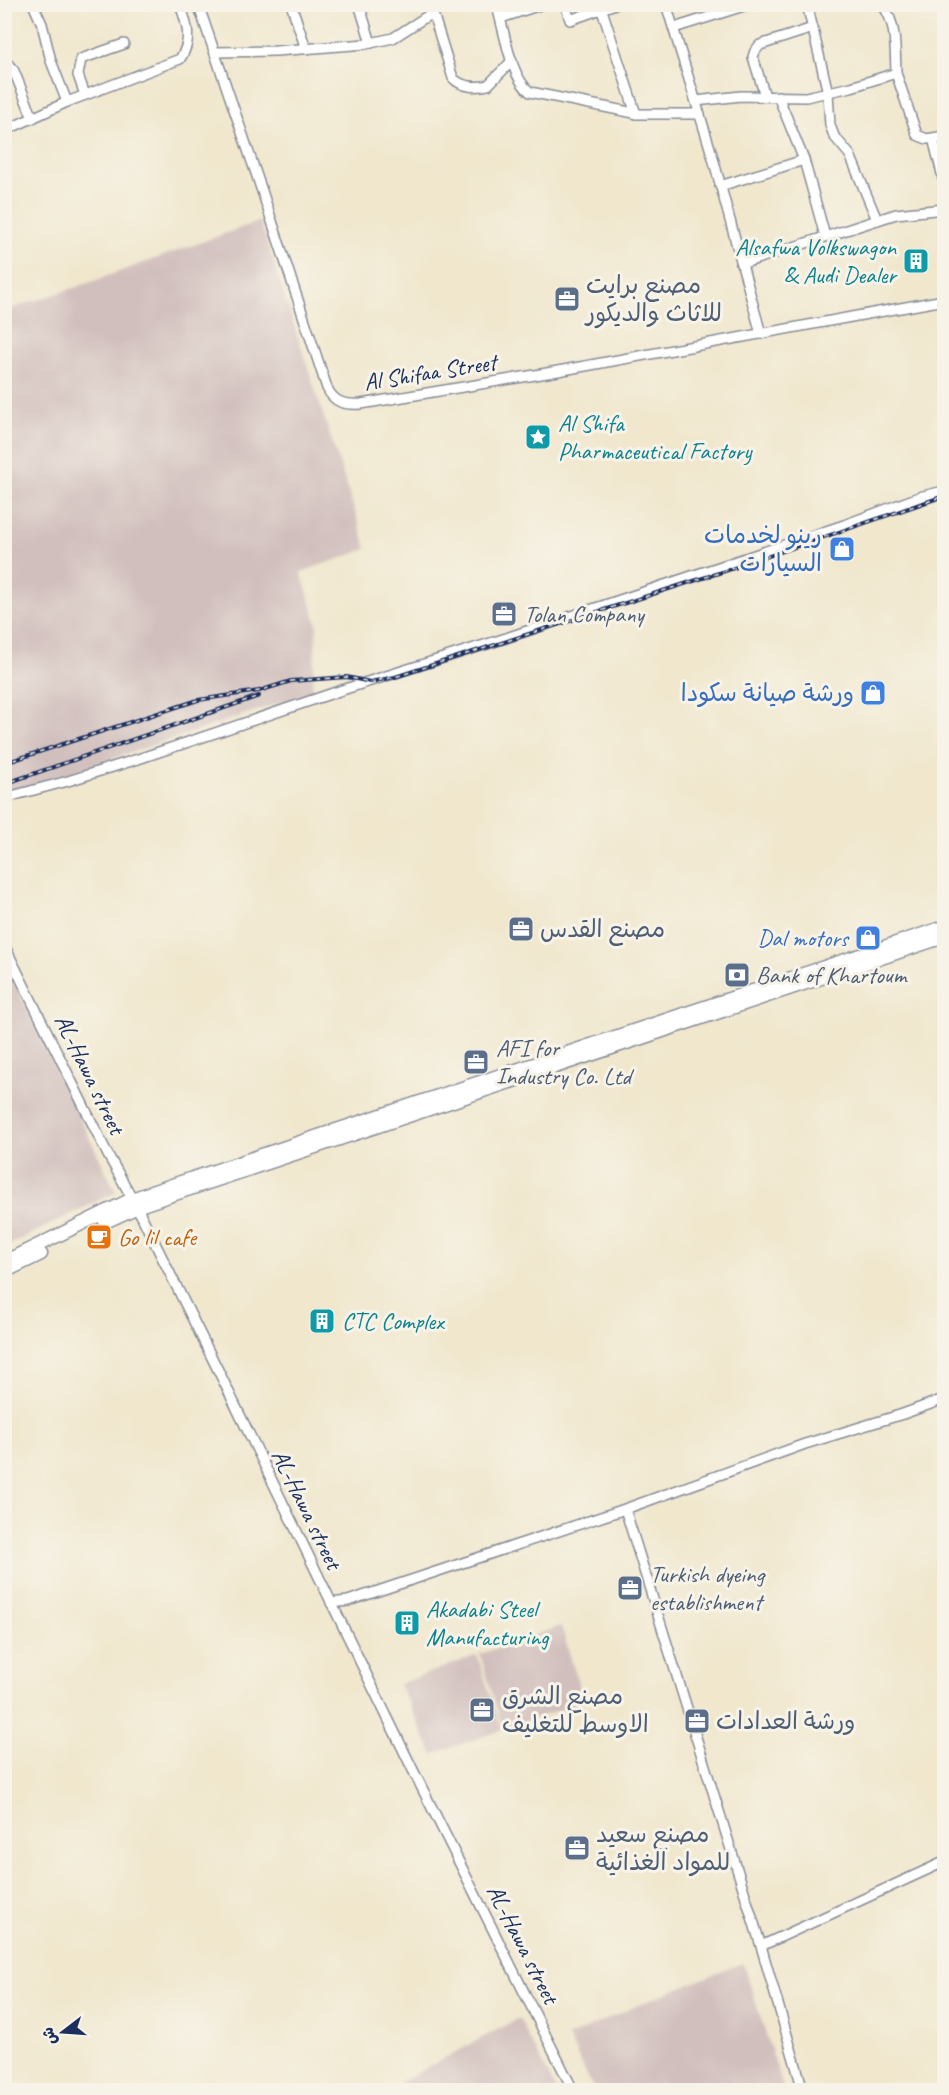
<svg xmlns="http://www.w3.org/2000/svg" width="949" height="2095" font-family="Caveat,'Playpen Sans Arabic',sans-serif">
  <style>
    .industrial { fill: #d1bfbd }
    .lines { fill: none; stroke-linecap: round; stroke-linejoin: round }
    .minor-casing { stroke: #868b96; stroke-width: 12 }
    .major-casing { stroke: #868b96; stroke-width: 15 }
    .minor { stroke: #fff; stroke-width: 9 }
    .major { stroke: #fff; stroke-width: 12 }
    .rail-casing { stroke: #1b2f5e; stroke-width: 4 }
    .rail { stroke: #f7f3e8; stroke-width: 1.5; stroke-dasharray: 4.5; stroke-linecap: butt }
    .labels { text-anchor: middle; dominant-baseline: central; stroke-width: 6; stroke-linejoin: round; paint-order: stroke }
    .culture-label { font-size: 24px; fill: #0d838f; stroke: #f7f3e8; text-anchor: start }
    .service-label { font-size: 24px; fill: #4e5e75; stroke: #f7f3e8; text-anchor: start }
    .street-label { font-size: 24px; fill: #1b2f5e; stroke: #f7f3e8 }
    .shop-label { font-size: 24px; fill: #366cbe; stroke: #f7f3e8; text-anchor: end }
    .food-label { font-size: 24px; fill: #c56008; stroke: #f7f3e8; text-anchor: start }
  </style>
  <rect width="100%" height="100%" fill="#f7f3e8"/>
  <filter id="ink" filterUnits="userSpaceOnUse"><feTurbulence type="fractalNoise" baseFrequency=".0167" numOctaves="2"/><feDisplacementMap in="SourceGraphic" scale="12" xChannelSelector="R" yChannelSelector="G"/><feConvolveMatrix kernelMatrix="1 2 1 2 8 2 1 2 1" color-interpolation-filters="sRGB"/></filter>
  <filter id="wash" filterUnits="userSpaceOnUse"><feTurbulence type="fractalNoise" baseFrequency=".008" numOctaves="4" result="noise"/><feDisplacementMap in="SourceGraphic" scale="24" xChannelSelector="R" yChannelSelector="G"/><feGaussianBlur stdDeviation="1.35" result="paint"/><feColorMatrix in="noise" values="0 0 0 0 0 0 0 0 0 0 0 0 0 0 0 0 0 1.4 0 .05"/><feComposite in="paint" operator="in"/></filter>
  <g filter="url(#wash)">
    <rect width="100%" height="100%" fill="#f0e7cd"/>
    <!-- industrial -->
    <g class="industrial">
      <polygon points="260,221 367,549 301,572 317,623 312,692 5,795 4,311 77,287"/>
      <polygon points="4,962 116,1192 5,1247 4,1247"/>
      <polygon points="561,1626 584,1702 503,1729 480,1654"/>
      <polygon points="477,1655 502,1730 433,1754 399,1684"/>
      <polygon points="743,1963 784,2090 594,2090 568,2037 654,1998"/>
      <polygon points="519,2018 556,2090 404,2090 400,2082"/>
    </g>
  </g>
  <g filter="url(#ink)">
    <g class="lines">
      <!-- minor casing -->
      <g class="minor-casing">
        <g id="minor">
          <polyline points="33,4 42,24 51,61 67,102"/>
          <path d="M198,4L262,191L327,388C334,403 345,405 361,404L547,373L944,300"/>
          <polyline points="291,4 306,49"/>
          <polyline points="359,4 371,43"/>
          <path d="M430,4L453,78C461,87 477,88 488,85L512,61"/>
          <path d="M496,4C505,30 509,75 530,92L639,114H700"/>
          <polyline points="565,4 570,20 615,4"/>
          <polyline points="600,4 636,114"/>
          <polyline points="666,4 713,158 761,334"/>
          <polyline points="807,4 828,93 830,125 834,136 850,155 877,220"/>
          <polyline points="501,18 543,4"/>
          <polyline points="674,28 750,4"/>
          <polyline points="215,52 276,51 366,44 393,38 432,13"/>
          <polyline points="4,59 14,71 33,118"/>
          <polyline points="896,73 917,135 927,139 944,136"/>
          <polyline points="85,95 78,75 81,59 124,44"/>
          <polyline points="765,96 753,57 755,51 760,45 813,28"/>
          <polyline points="778,96 804,160 825,236"/>
          <path d="M696,101L741,96L806,97L851,87L896,73C895,50 897,23 882,4"/>
          <path d="M4,131L67,102L180,59C193,40 187,24 180,4"/>
          <polyline points="937,138 934,142 944,182"/>
          <polyline points="720,186 804,160"/>
          <polyline points="741,264 896,214 944,209"/>
          <polyline points="4,798 68,781 138,759 342,690 500,640 844,525 919,497 944,491"/>
          <polyline points="4,945 108,1155 137,1207 221,1376 413,1770 573,2090"/>
          <polyline points="625,1509 761,1946 803,2090"/>
          <polyline points="331,1603 348,1601 625,1509 805,1444 903,1414 944,1399"/>
          <polyline points="761,1946 944,1862"/>
        </g>
      </g>
      <!-- major casing -->
      <g class="major-casing">
        <g id="major">
          <polyline points="105,1222 142,1205 944,937"/>
          <polyline points="4,1262 132,1199 154,1191 944,927"/>
          <polyline points="4,1272 41,1254"/>
        </g>
      </g>
      <!-- minor -->
      <use href="#minor" class="minor"/>
      <!-- major -->
      <use href="#major" class="major"/>
      <!-- rail casing -->
      <g class="rail-casing">
        <g id="rail">
          <polyline points="5,763 198,700 259,691 291,681 347,677 370,682 395,677 728,570 944,496"/>
          <polyline points="4,784 259,696"/>
        </g>
      </g>
      <!-- rail -->
      <use href="#rail" class="rail"/>
    </g>
  </g>
  <!-- icons -->
  <defs>
    <g id="building-square" transform="scale(1.35)"><rect x="-9" y="-9" width="18" height="18" rx="4" fill="#0f9aa8" stroke="#f7f3e8"/><path d="M-4-6H4V6H1V3H-1V6H-4ZM-2.5-4.3h1.7v1.8h-1.7ZM.8-4.3h1.7v1.8H.8ZM-2.5-1h1.7V.8h-1.7ZM.8-1h1.7V.8H.8Z" fill="#fff"/></g>
    <g id="office-square" transform="scale(1.35)"><rect x="-9" y="-9" width="18" height="18" rx="4" fill="#5c6f8a" stroke="#f7f3e8"/><path d="M-6-3h4V-5.5h4V-3h4V5H-6ZM-1-4.5V-3h2v-1.5ZM-6 0V1H6V0Z" fill="#fff"/></g>
    <g id="sight-square" transform="scale(1.35)"><rect x="-9" y="-9" width="18" height="18" rx="4" fill="#0f9aa8" stroke="#f7f3e8"/><path d="M0-6L1.8-2.2L6-1.7L2.9 1.2L3.7 5.4L0 3.3L-3.7 5.4L-2.9 1.2L-6-1.7L-1.8-2.2Z" fill="#fff"/></g>
    <g id="shop-square" transform="scale(1.35)"><rect x="-9" y="-9" width="18" height="18" rx="4" fill="#3f7fe0" stroke="#f7f3e8"/><path d="M-5-2.5h2.3a2.7 3.5 0 0 1 5.4 0H5L5.5 6h-11ZM-1.5-2.5h3a1.5 2.3 0 0 0-3 0Z" fill="#fff"/></g>
    <g id="bank-square" transform="scale(1.35)"><rect x="-9" y="-9" width="18" height="18" rx="4" fill="#5c6f8a" stroke="#f7f3e8"/><path d="M-6-4H6V4H-6ZM0-2.3a2.3 2.3 0 1 0 0 4.6a2.3 2.3 0 1 0 0-4.6Z" fill="#fff"/></g>
    <g id="cafe-square" transform="scale(1.35)"><rect x="-9" y="-9" width="18" height="18" rx="4" fill="#e8710a" stroke="#f7f3e8"/><path d="M-5.5-4.5H6V0H3Q3 3.5 0 3.5H-2.5Q-5.5 3.5-5.5 0ZM3-3.2v2h1.7v-2ZM-6 4.5H4V6H-6Z" fill="#fff"/></g>
  </defs>
  <g fill-rule="evenodd">
    <use href="#building-square" x="916" y="261"/>
    <use href="#office-square" x="567" y="299"/>
    <use href="#sight-square" x="538" y="437"/>
    <use href="#shop-square" x="842" y="549"/>
    <use href="#office-square" x="504" y="614"/>
    <use href="#shop-square" x="873" y="693"/>
    <use href="#office-square" x="521" y="929"/>
    <use href="#shop-square" x="868" y="938"/>
    <use href="#bank-square" x="737" y="975"/>
    <use href="#office-square" x="476" y="1062"/>
    <use href="#cafe-square" x="99" y="1237"/>
    <use href="#building-square" x="322" y="1321"/>
    <use href="#office-square" x="630" y="1588"/>
    <use href="#building-square" x="407" y="1623"/>
    <use href="#office-square" x="482" y="1710"/>
    <use href="#office-square" x="697" y="1721"/>
    <use href="#office-square" x="577" y="1848"/>
  </g>
  <g class="labels">
    <!-- culture labels -->
    <g class="culture-label">
      <text x="896" y="247" text-anchor="end">Alsafwa Volkswagon<tspan x="896" dy="28">&amp; Audi Dealer</tspan></text>
      <text x="558" y="423">Al Shifa<tspan x="558" dy="28">Pharmaceutical Factory</tspan></text>
      <text x="342" y="1321">CTC Complex</text>
      <text x="426" y="1609">Akadabi Steel<tspan x="426" dy="28">Manufacturing</tspan></text>
    </g>
    <!-- service labels -->
    <g class="service-label">
      <text x="586" y="285">مصنع برايت<tspan x="586" dy="28">للاثاث والديكور</tspan></text>
      <text x="524" y="614">Tolan Company</text>
      <text x="540" y="929">مصنع القدس</text>
      <text x="756" y="975">Bank of Khartoum</text>
      <text x="496" y="1048">AFI for<tspan x="496" dy="28">Industry Co. Ltd</tspan></text>
      <text x="650" y="1574">Turkish dyeing<tspan x="650" dy="28">establishment</tspan></text>
      <text x="502" y="1696">مصنع الشرق<tspan x="502" dy="28">الاوسط للتغليف</tspan></text>
      <text x="716" y="1721">ورشة العدادات</text>
      <text x="596" y="1834">مصنع سعيد<tspan x="596" dy="28">للمواد الغذائية</tspan></text>
    </g>
    <!-- street labels -->
    <g class="street-label">
      <text transform="translate(430 372) rotate(-9)">Al Shifaa Street</text>
      <text transform="translate(90 1074) rotate(64)">AL-Hawa street</text>
      <text transform="translate(307 1509) rotate(64)">AL-Hawa street</text>
      <text transform="translate(523 1944) rotate(63)">AL-Hawa street</text>
    </g>
    <!-- shop labels -->
    <g class="shop-label">
      <text x="822" y="535">رينو لخدمات<tspan x="822" dy="28">السيارات</tspan></text>
      <text x="854" y="693">ورشة صيانة سكودا</text>
      <text x="848" y="938">Dal motors</text>
    </g>
    <!-- food labels -->
    <g class="food-label">
      <text x="118" y="1237">Go lil cafe</text>
    </g>
  </g>
  <!-- margin -->
  <rect width="949" height="2095" fill="none" stroke="#f7f3e8" stroke-width="24"/>
  <!-- north arrow -->
  <g transform="translate(63 2032) rotate(253)" stroke="#f7f3e8" stroke-width="4.5" paint-order="stroke">
  <path d="M0-4.5L10 22L0 15L-10 22Z" fill="#1b2f5e"/>
  <text y="-9" font-size="16" font-weight="bold" text-anchor="middle" fill="#1b2f5e">ش</text>
  </g>
</svg>
